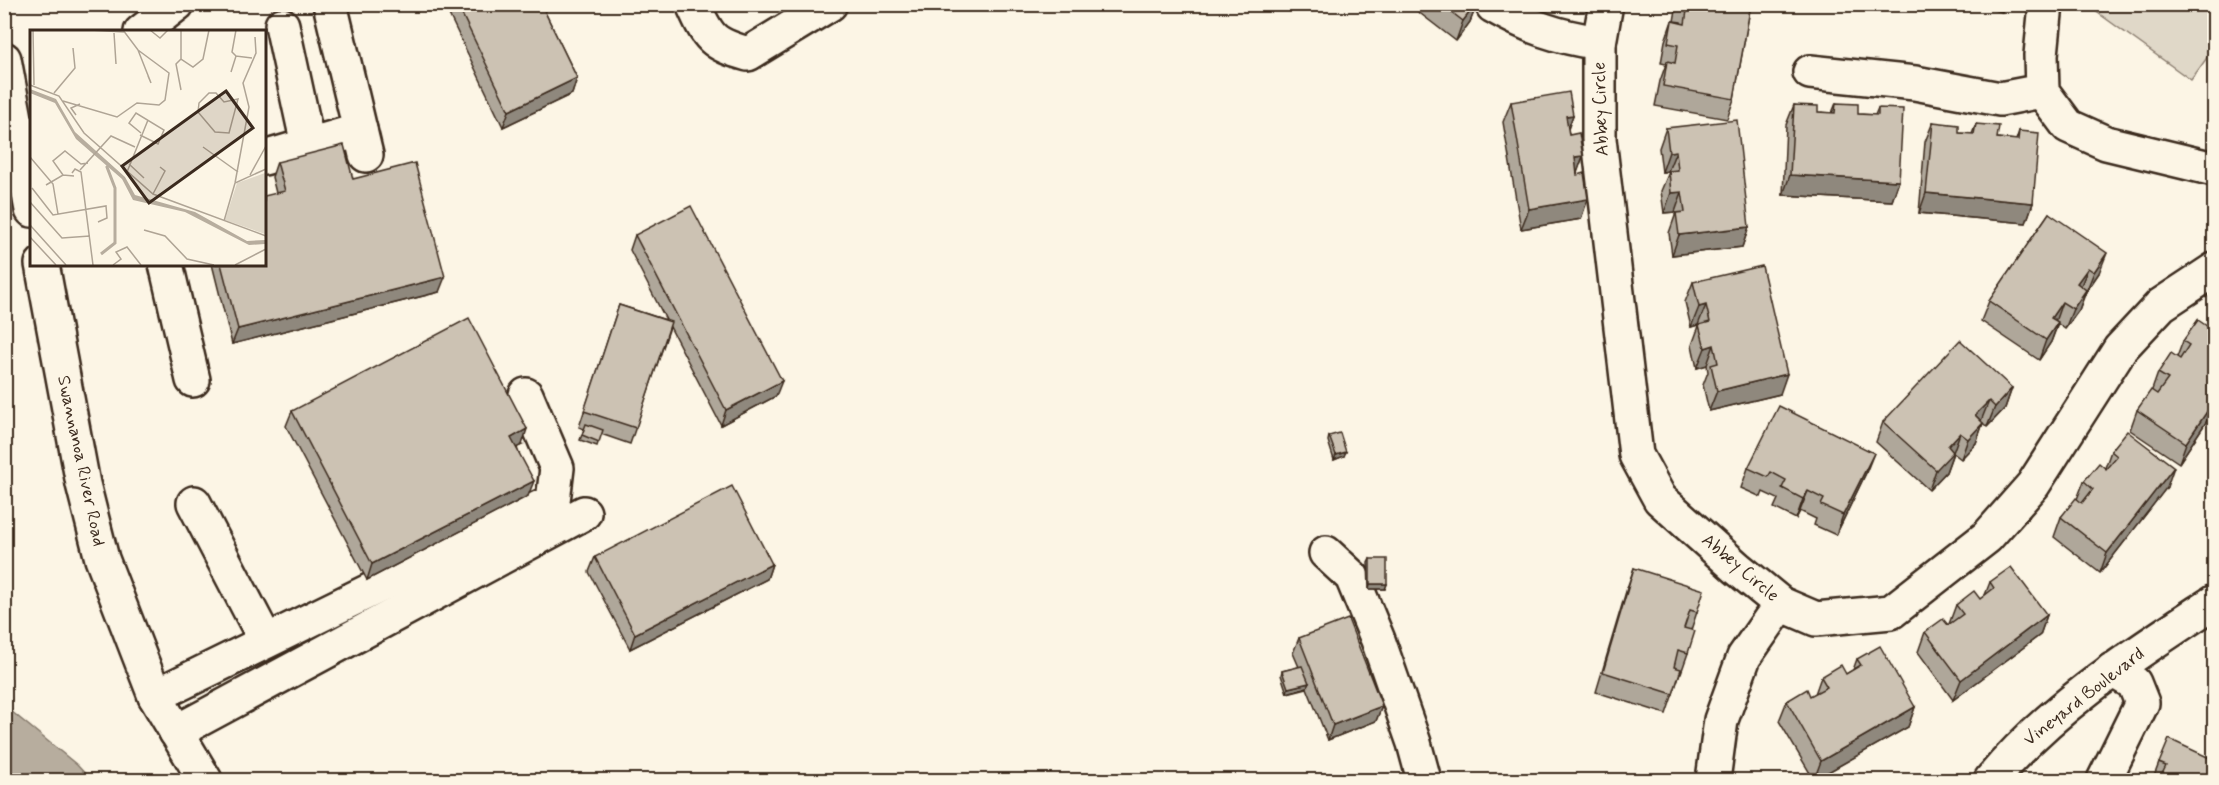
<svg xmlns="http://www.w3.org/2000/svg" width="2219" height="785" font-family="Mynerve,sans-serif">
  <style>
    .green { fill: #e0d8c8; stroke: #8e8173; stroke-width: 1.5 }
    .water { fill: #b7ad9e; stroke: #85796b; stroke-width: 1.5 }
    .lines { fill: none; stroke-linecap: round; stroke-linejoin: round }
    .minor-casing { stroke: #3b2a1e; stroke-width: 38 }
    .major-casing { stroke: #3b2a1e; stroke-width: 38 }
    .minor { stroke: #fcf5e5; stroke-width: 33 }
    .major { stroke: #fcf5e5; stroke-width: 33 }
    .wall { fill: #afa79a; stroke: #3b2a1e; stroke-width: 1.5 }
    .shaded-wall { fill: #8f887d; stroke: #3b2a1e; stroke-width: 1.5 }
    .building { fill: #ccc2b3; stroke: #3b2a1e; stroke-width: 1.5 }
    .labels { text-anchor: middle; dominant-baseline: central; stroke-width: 4.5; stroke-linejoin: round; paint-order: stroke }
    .street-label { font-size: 18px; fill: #3b2a1e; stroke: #fcf5e5 }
    .inset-river { fill: none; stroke: #b7ad9e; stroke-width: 3 }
    .inset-road { fill: none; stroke: #afa495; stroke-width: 1.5 }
    .view { fill: #3b2a1e; fill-opacity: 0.15; stroke: #3b2a1e; stroke-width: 3 }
    .inset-edge { fill: none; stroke: #3b2a1e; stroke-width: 3 }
  </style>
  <rect width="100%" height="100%" fill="#fcf5e5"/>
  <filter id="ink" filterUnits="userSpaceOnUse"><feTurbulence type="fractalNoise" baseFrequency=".0167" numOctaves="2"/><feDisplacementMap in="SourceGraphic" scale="12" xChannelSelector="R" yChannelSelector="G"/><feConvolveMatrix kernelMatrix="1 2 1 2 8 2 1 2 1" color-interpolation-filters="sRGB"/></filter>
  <g filter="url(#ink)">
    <!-- green -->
    <polygon class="green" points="2087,5 2214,5 2214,48 2191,80"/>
    <!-- water -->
    <polygon class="water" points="4,703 11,711 77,765 91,780 5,780"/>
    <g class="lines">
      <!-- minor casing -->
      <g class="minor-casing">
        <g id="minor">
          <polyline points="330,4 366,155"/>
          <path d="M693,4C708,38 712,44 748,54L830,4"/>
          <polyline points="1606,4 1599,43 1599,139 1636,455 1660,499 1737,568 1781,604 1816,619 1891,612 1987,537 2033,485 2120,349 2161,305 2214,270"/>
          <polyline points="2046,4 2041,55 2042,91 2068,126 2106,143 2214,169"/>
          <path d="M1493,6C1532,28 1555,36 1599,43"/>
          <polyline points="282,25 308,145 360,130"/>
          <polyline points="141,32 177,4"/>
          <polyline points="1810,72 1915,83 2000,99 2042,91"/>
          <polyline points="264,158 308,145"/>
          <polyline points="166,264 193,380"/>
          <polyline points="194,503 266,641"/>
          <polyline points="1326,553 1352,577 1378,640 1414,743 1424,780"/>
          <polyline points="155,696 553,501 557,468 526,395"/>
          <polyline points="176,732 584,513"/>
          <polyline points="1713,780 1721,720 1744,657 1781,604"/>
          <path d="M1991,780C2052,706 2135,654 2214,602"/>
          <polyline points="2104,780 2142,703 2134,683 2112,670"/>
        </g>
      </g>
      <!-- major casing -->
      <g class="major-casing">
        <g id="major">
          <polyline points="4,59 32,210"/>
          <polyline points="42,264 83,484 102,559 155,696 205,780"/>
        </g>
      </g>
      <!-- minor -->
      <use href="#minor" class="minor"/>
      <!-- major -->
      <use href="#major" class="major"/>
    </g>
    <!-- wall -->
    <g class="wall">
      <polygon points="444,4 541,4 577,78 572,94 503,127"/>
      <polygon points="1408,4 1477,4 1470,22 1456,41"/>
      <polygon points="1478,4 1488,4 1484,9"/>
      <polygon points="1677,4 1751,4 1734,99 1727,119 1655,106 1660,81 1666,64 1661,63 1665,41 1672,21 1681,23 1681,22 1674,21"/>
      <polygon points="1974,4 2005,4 2002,12"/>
      <polygon points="1511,102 1573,115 1568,128 1569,135 1583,156 1577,172 1581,219 1521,229 1503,122"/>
      <polygon points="1836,103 1858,114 1875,115 1878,108 1899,181 1892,201 1783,195 1786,125 1794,105 1818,112 1832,113"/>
      <polygon points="1933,122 1959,133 1972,134 1976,124 1997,138 2016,140 2019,131 2033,203 2026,223 1919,213 1925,142"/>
      <polygon points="1666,128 1749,227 1742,247 1672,255 1669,233 1675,216 1675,212 1664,213 1661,191 1669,172 1662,172 1659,148"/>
      <polygon points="277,162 353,179 439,292 232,344 212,264 264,264 276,193 272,177"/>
      <polygon points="2049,213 2099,273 2086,292 2079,310 2065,329 2058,324 2051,342 2039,360 1981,321 1989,301"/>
      <polygon points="635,235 776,396 721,425 670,327 630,444 601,434 597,446 580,440 584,429 579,427 619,305 666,320 630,250"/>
      <polygon points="1693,282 1780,394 1709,411 1703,385 1708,372 1707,365 1697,368 1692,345 1699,326 1698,325 1691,327 1685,302"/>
      <polygon points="2198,320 2214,410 2179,463 2130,430 2137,410 2152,390 2158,373 2177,357 2183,341"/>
      <polygon points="2012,388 2005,408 1987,427 1983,423 1976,443 1961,459 1953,453 1946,472 1929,490 1876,442 1883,422"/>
      <polygon points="292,411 522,445 517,447 528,496 367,580 286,426"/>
      <polygon points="1329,436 1344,456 1334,460 1328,441"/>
      <polygon points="2111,451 2167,487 2100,573 2054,537 2061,517 2077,499 2084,481 2105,468"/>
      <polygon points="1748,468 1866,473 1836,535 1814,525 1816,519 1800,511 1796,519 1774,508 1778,499 1763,492 1761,497 1741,488"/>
      <polygon points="595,557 772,564 767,579 630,649 589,572"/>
      <polygon points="1370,559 1387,584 1385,589 1369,589 1368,563"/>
      <polygon points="1634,568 1697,612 1691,630 1688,653 1681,673 1680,673 1666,714 1596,692 1627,588"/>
      <polygon points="1990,582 2047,615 2040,635 1953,700 1918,652 1925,632 1949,624 1956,605 1980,599 1985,595"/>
      <polygon points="1299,638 1382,706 1376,721 1328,740 1307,688 1287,693 1281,675 1282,671 1299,667 1293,653"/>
      <polygon points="1857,659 1915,707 1908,727 1814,780 1779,721 1787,701 1810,696 1815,694 1821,677 1846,674 1853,670"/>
      <polygon points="2159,763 2214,780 2148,780 2153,779"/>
    </g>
    <!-- shaded-wall -->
    <g class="shaded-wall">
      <polygon points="1476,4 1477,4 1470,22 1456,41 1463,21"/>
      <polygon points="577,78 572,94 503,127 509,111"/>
      <polygon points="1573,115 1566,135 1566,116"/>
      <polygon points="1676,151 1668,171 1662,172 1669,152"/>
      <polygon points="1583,156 1576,176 1575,157"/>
      <polygon points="1790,175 1899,181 1892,201 1783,195"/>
      <polygon points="1682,192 1675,212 1664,213 1671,193"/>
      <polygon points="1926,193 2033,203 2026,223 1919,213"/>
      <polygon points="1588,199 1581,219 1521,229 1529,209"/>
      <polygon points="1749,227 1742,247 1672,255 1679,235"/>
      <polygon points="2107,253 2099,273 2086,292 2094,272"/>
      <polygon points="2088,268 2080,288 2077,283"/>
      <polygon points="445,277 439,292 232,344 238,329"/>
      <polygon points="2086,290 2079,310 2065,329 2073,309"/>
      <polygon points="2062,302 2055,322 2051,318"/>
      <polygon points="1706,305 1698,325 1691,327 1699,307"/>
      <polygon points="2058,322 2051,342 2039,360 2046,340"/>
      <polygon points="1714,345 1707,365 1697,368 1705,348"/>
      <polygon points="1787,374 1780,394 1709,411 1717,391"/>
      <polygon points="782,381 776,396 721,425 726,410"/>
      <polygon points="2012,388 2005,408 1987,427 1995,407"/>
      <polygon points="1989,401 1981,421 1975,415"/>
      <polygon points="2214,401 2214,410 2179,463 2186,443"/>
      <polygon points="1983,423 1976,443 1961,459 1968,439"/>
      <polygon points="527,429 522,445 506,453 511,438"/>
      <polygon points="1960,433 1946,472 1929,490 1936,470 1948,446"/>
      <polygon points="1346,452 1344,456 1334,460 1336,455"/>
      <polygon points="1874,453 1866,473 1836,535 1843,515"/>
      <polygon points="2174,467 2167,487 2100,573 2107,553"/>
      <polygon points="534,481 528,496 367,580 372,564"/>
      <polygon points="1808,491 1800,511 1796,519 1803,499"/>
      <polygon points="772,564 767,579 630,649 635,634"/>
      <polygon points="1370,584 1387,584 1385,589 1369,589"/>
      <polygon points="2047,615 2040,635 1953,700 1961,680"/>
      <polygon points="1309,683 1307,687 1287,693 1288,688"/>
      <polygon points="1382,706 1376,721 1328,740 1333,725"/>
      <polygon points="1915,707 1908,727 1814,780 1821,761"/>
    </g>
    <!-- building -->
    <g class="building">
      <polygon points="457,4 541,4 577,78 509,111"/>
      <polygon points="1441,4 1476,4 1463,21"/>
      <polygon points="1688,4 1751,4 1734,99 1663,86 1667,61 1675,63 1678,45 1668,43 1672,21 1685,24"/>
      <polygon points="1569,92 1573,115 1566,116 1569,135 1579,133 1583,156 1575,157 1577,175 1584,173 1588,199 1529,209 1511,102"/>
      <polygon points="1836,103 1858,104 1858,114 1878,115 1878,108 1903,109 1899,181 1790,175 1794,105 1818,106 1818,112 1835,113"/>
      <polygon points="1737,120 1749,227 1679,235 1676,213 1685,212 1682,192 1671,193 1669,171 1678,170 1676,151 1669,152 1666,128"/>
      <polygon points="1933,122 1959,125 1959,133 1974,134 1976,124 1999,126 1997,138 2018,140 2019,131 2039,133 2033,203 1926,193"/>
      <polygon points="344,145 353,179 415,163 445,277 238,329 221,264 264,264 264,196 285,191 277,162"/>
      <polygon points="691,206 782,381 726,410 635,235"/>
      <polygon points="2049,213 2107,253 2094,272 2088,268 2077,283 2086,290 2073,309 2062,302 2051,318 2058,322 2046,340 1989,301"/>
      <polygon points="1762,266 1787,374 1717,391 1711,365 1718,363 1714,345 1705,348 1699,325 1710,322 1706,305 1699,307 1693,282"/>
      <polygon points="619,305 671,322 636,428 584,411"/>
      <polygon points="469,318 527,429 511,438 534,481 372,564 292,411"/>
      <polygon points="2198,320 2214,331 2214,401 2186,443 2137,410 2151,390 2157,394 2168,379 2158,373 2171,353 2180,359 2189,345 2183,341"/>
      <polygon points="1960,340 2012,388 1995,407 1989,401 1975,415 1983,423 1968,439 1960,433 1948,446 1953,452 1936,470 1883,422"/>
      <polygon points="1779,406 1874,453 1843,515 1821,505 1824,499 1808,491 1803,499 1782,488 1786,480 1771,472 1768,477 1748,468"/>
      <polygon points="586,424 603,430 599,442 582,435"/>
      <polygon points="2127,431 2174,467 2107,553 2061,517 2076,498 2082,503 2093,489 2084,481 2099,463 2106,469 2117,456 2111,451"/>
      <polygon points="1340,433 1346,452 1336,455 1329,436"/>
      <polygon points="732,486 772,564 635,634 595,557"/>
      <rect x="1370" y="559" width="17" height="25"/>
      <polygon points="2011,567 2047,615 1961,680 1925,632 1943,619 1948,625 1963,614 1956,605 1974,591 1980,599 1994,588 1990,582"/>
      <polygon points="1634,568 1704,590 1697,612 1690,610 1684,628 1695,631 1688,653 1678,650 1674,667 1681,669 1673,694 1603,672"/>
      <polygon points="1348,619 1382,706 1333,725 1299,638"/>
      <polygon points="1880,646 1915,707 1821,761 1787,701 1807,689 1810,696 1827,687 1821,677 1841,665 1846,674 1861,665 1857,659"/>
      <polygon points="1302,666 1309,683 1288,688 1282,671"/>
      <polygon points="2169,739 2214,760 2214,780 2159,780 2166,766 2159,763"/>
    </g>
  </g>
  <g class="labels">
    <!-- street labels -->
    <g class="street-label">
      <text transform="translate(1601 109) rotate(-92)">Abbey Circle</text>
      <text transform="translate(81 461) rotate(78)">Swannanoa River Road</text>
      <text transform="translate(1740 568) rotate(40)">Abbey Circle</text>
      <text transform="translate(2084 697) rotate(-38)">Vineyard Boulevard</text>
    </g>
  </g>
  <!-- overview -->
  <g transform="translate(30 30)">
    <rect width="236" height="236" fill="#fcf5e5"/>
    <path d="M235,143V204L195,190L207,153Z" fill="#e0d8c8"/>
    <path d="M0,59L26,69L45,102L95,147L105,165L165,182L217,211L235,210V214L219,215L155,182L103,170L92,149L46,109L25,73L0,63Z" fill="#b7ad9e"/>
    <path class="inset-river" d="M71,224L85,213V158L77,137L80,134"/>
    <path class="inset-road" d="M3,0L4,55M60,0L94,2M120,0L130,8L138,0M151,0V29L163,37L173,29L179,0M206,0L202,22L206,26M84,3L86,34M108,20L121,53L118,46M151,29L146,34L151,60M201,42L206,26L222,28M0,55L29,66L54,103L123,164L236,206M24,63L45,38L43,18M179,63H186L194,72L208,69L199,103L185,102L168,82L169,73ZM33,71L87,87L107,73L129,75L135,70L139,43L108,20L93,0M46,85L41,78L50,74M110,105L128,114L134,100L106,83L99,93L111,103M173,117L208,142M0,127L23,154L28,184M99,134L114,148M50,140L81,106L105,117M97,142L118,90M42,143L45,139L51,142L63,235M33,145L23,131L35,121L51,134L58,133M220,145L236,116M205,153L219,77L213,53L226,23L225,7M16,155L33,145L44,146M2,158L23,185L76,176L77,188L68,192M123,164L135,141L130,137M0,172L32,208L60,206M194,191L205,153L236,139M0,195L36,235M114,200L135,206L157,229L184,235M0,207L26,235M83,235L91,229L86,222L97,217L111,235M205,235L236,219"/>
    <path class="view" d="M196,61L223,98L119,173L92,136Z"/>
    <rect width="236" height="236" class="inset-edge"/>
  </g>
  <!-- margin -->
  <rect width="2219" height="785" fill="none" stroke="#fcf5e5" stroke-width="24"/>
  <rect x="12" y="12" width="2195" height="761" fill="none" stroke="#3b2a1e" stroke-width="2" filter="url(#ink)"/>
</svg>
